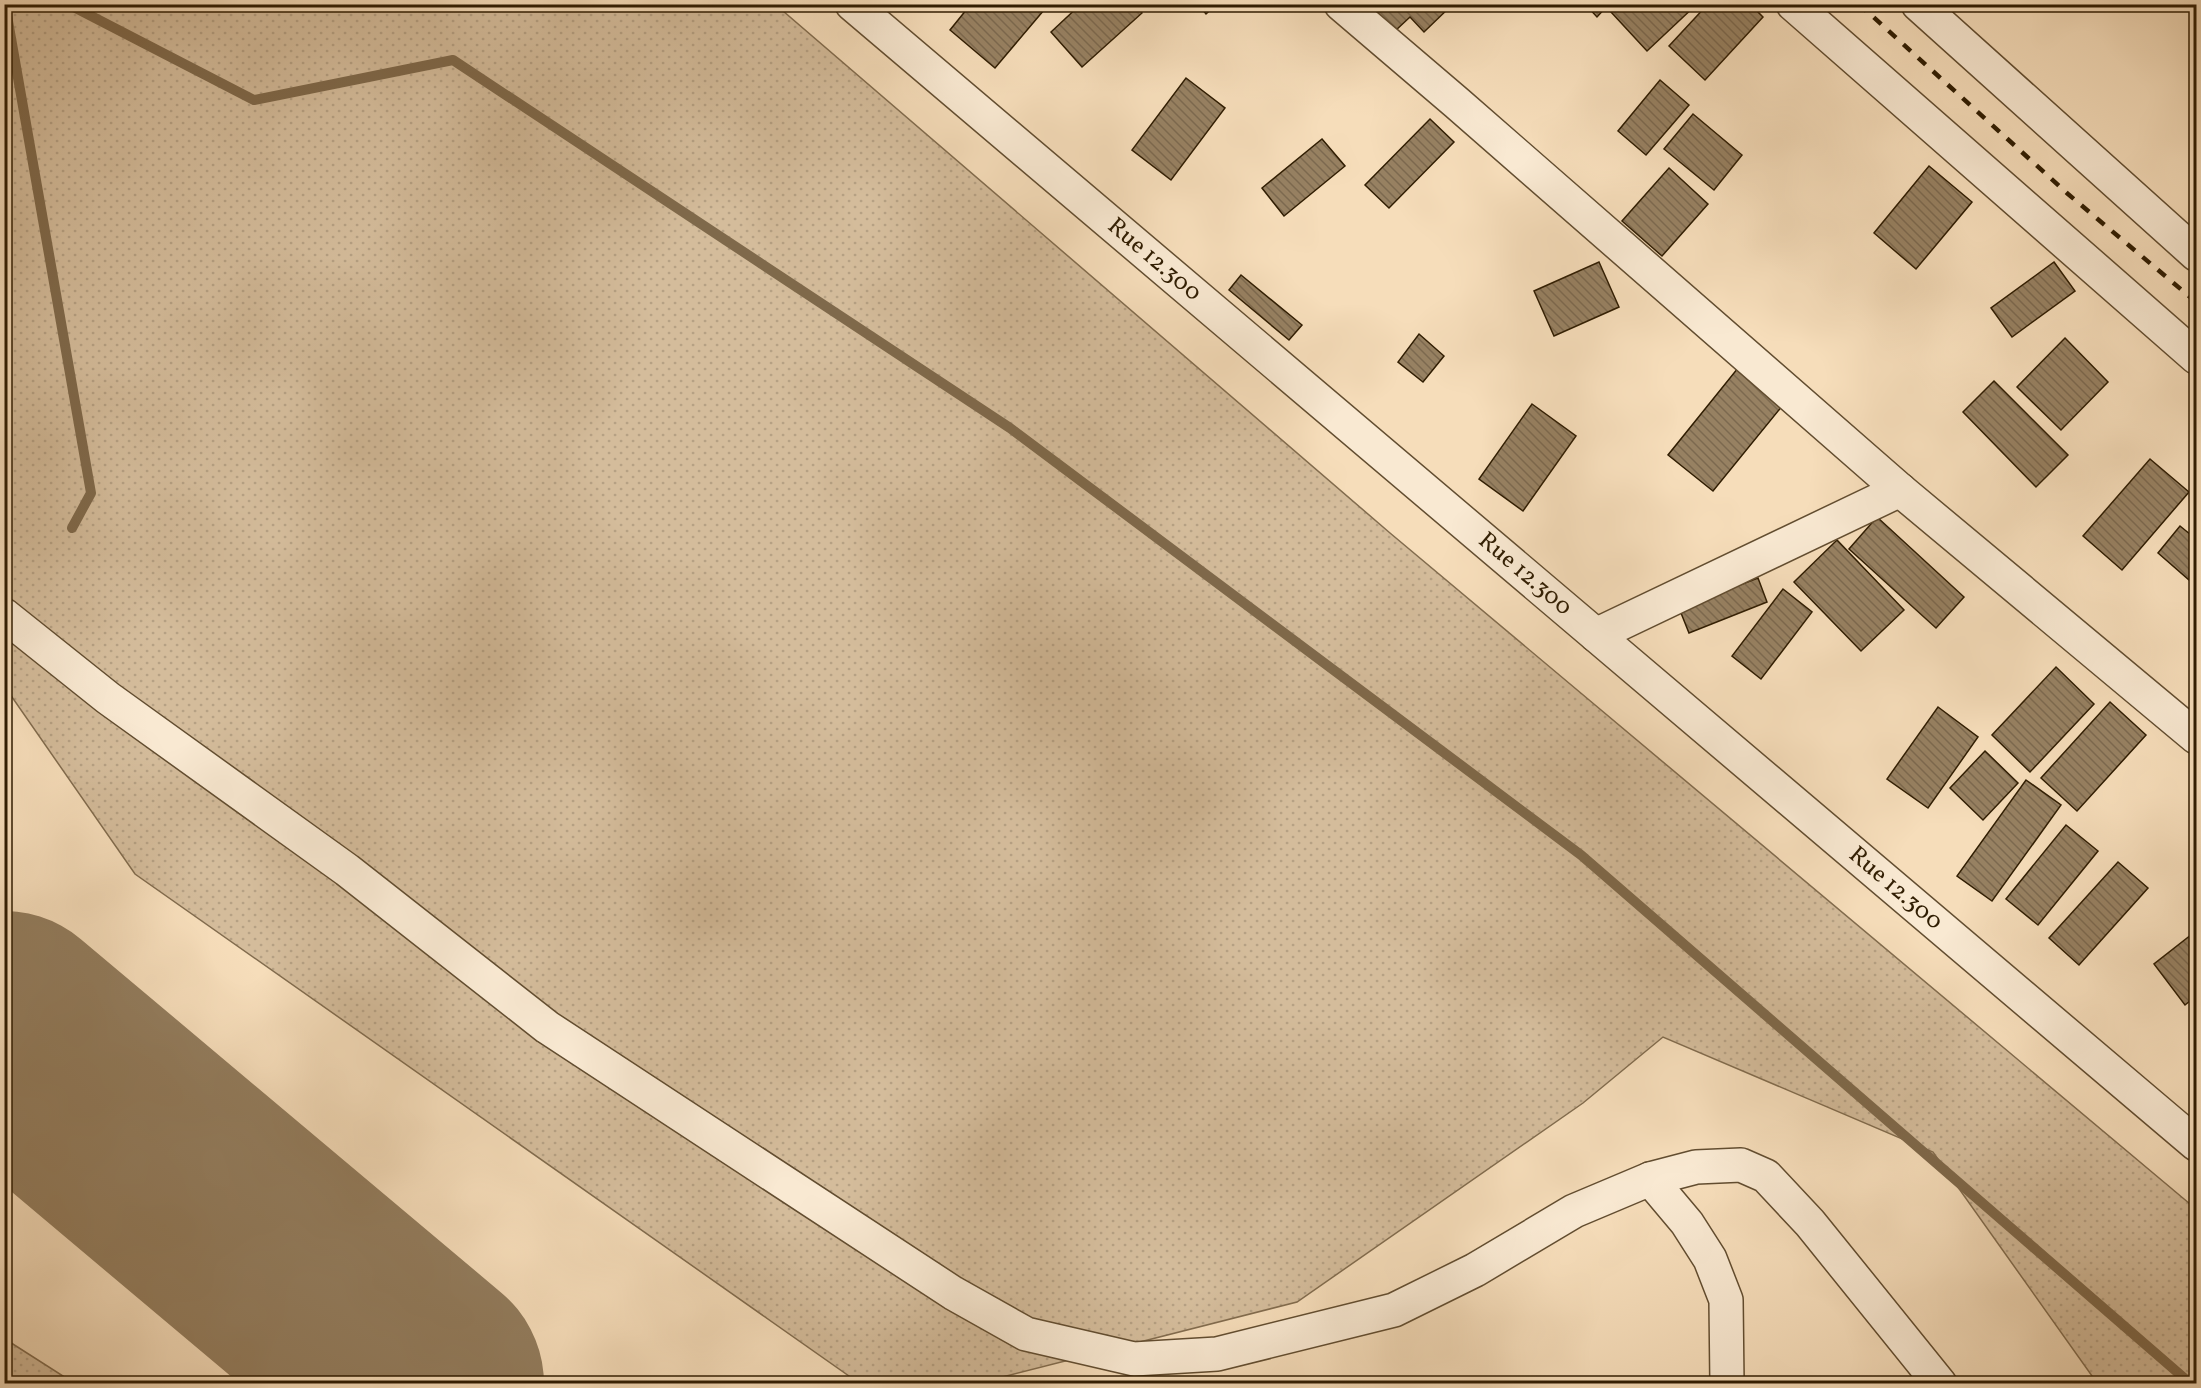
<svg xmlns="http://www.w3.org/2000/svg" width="2201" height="1388" font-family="Vollkorn,serif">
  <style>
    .green { fill: url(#green-dots); stroke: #826c4e; stroke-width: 1.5 }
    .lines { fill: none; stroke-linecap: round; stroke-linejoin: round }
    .stream { stroke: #7f694b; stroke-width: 10 }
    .runway { stroke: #937d5e; stroke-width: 238 }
    .building { fill: url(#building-back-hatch); stroke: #301d02; stroke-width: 1.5 }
    .minor-casing { stroke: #624d30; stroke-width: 36 }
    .minor { stroke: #f9e9d2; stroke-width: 33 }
    .rail { stroke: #301d02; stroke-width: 4.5; stroke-dasharray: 10 10; stroke-linecap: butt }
    .labels { text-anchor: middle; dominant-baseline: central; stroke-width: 4.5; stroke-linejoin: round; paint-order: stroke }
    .street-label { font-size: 24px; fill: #301d02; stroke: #f9e9d2 }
  </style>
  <defs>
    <pattern id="green-dots" width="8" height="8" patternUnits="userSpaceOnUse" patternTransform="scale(1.5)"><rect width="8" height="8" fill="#d4bc9b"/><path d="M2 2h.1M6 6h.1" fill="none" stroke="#b6a184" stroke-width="1.8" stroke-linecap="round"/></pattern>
    <pattern id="building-back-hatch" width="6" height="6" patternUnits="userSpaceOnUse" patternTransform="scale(1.5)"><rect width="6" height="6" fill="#978162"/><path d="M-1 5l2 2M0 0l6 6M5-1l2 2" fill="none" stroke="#7c694f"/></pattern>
  </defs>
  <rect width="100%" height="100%" fill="#f6ddba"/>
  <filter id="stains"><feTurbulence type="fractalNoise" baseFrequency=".00333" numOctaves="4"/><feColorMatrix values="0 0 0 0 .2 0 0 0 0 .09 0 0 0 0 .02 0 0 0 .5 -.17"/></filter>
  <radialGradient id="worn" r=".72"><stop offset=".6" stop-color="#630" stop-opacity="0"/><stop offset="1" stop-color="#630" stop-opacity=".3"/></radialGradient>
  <!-- green -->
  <g class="green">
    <polygon points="4,5 776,5 1390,533 2196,1209 2196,1383 2097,1383 1933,1152 1663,1037 1583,1103 1297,1302 979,1383 859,1383 135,874 5,687"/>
    <polygon points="5,1339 74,1383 5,1383"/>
  </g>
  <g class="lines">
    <!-- stream -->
    <g class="stream">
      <polyline points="5,4 91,493 72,528"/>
      <polyline points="68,4 254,100 453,60 1010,428 1581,855 2191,1384"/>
    </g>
    <!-- runway -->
    <polyline class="runway" points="4,1030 425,1384"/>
  </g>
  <!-- building -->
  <g class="building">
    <polygon points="971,4 1038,4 1044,10 995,68 950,30"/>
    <polygon points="1081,4 1135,4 1142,13 1082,67 1051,32"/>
    <polygon points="1198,4 1217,4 1206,14"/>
    <polygon points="1369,4 1453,4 1424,32 1410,17 1395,31"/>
    <polygon points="1585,4 1609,4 1597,17"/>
    <polygon points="1619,4 1697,4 1647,51 1611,12"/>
    <polygon points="1708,4 1750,4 1763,17 1705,80 1669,46"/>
    <polygon points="1186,78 1225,108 1171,180 1132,150"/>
    <polygon points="1660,80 1689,105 1646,155 1618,131"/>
    <polygon points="1693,114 1742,155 1714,190 1664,149"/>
    <polygon points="1430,119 1454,142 1389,208 1365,185"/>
    <polygon points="1322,139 1345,166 1284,216 1262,188"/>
    <polygon points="1929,166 1972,202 1916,269 1874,233"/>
    <polygon points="1669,168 1708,204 1662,256 1622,221"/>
    <polygon points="1599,262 1619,307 1554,336 1534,291"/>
    <polygon points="2054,262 2075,291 2012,337 1991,308"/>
    <polygon points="1241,275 1302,325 1289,340 1229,290"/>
    <polygon points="1419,334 1444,356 1423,382 1398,362"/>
    <polygon points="2065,338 2108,382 2061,430 2017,387"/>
    <polygon points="1738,368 1783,405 1713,491 1668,455"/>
    <polygon points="1994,381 2068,455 2036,487 1963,412"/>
    <polygon points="1532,404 1576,436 1523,511 1479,479"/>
    <polygon points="2150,459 2189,492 2122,570 2083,536"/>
    <polygon points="1877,517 1964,597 1936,628 1849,549"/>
    <polygon points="2180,526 2196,539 2196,586 2158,553"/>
    <polygon points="1837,540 1904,610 1861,651 1794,582"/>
    <polygon points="1758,578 1767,602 1689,633 1679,608"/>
    <polygon points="1783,589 1812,612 1761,679 1732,656"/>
    <polygon points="2056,667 2094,704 2030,772 1992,735"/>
    <polygon points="2110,702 2146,735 2077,811 2041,778"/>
    <polygon points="1938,707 1978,737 1928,808 1887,779"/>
    <polygon points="1985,751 2018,783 1983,820 1950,788"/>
    <polygon points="2026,780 2061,805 1992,901 1957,876"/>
    <polygon points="2066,825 2098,851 2038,925 2006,899"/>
    <polygon points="2118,862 2148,888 2079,965 2049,938"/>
    <polygon points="2196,931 2196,996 2185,1005 2154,964"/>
  </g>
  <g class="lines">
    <!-- minor casing -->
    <g class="minor-casing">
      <g id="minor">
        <path id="s1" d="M852,4L2196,1144"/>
        <polyline points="1341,4 1457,103 1900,490 2196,737"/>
        <polyline points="1793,4 2196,357"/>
        <polyline points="1918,4 2196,254"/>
        <polyline points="4,615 108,698 347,870 547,1027 953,1293 1026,1334 1134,1359 1217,1354 1394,1310 1475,1270 1574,1211 1650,1179 1696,1167 1741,1165 1766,1176 1810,1223 1940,1384"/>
        <polyline points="1596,635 1900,490"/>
        <polyline points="1650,1179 1687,1223 1710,1259 1726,1300 1727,1384"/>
      </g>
    </g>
    <!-- minor -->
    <use href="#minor" class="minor"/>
    <!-- rail -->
    <polyline class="rail" points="1859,4 2068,194 2196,302"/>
  </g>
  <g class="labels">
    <!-- street labels -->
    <g class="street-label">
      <text stroke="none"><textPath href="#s1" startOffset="396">Rue 12.300</textPath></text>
      <text stroke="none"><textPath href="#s1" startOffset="882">Rue 12.300</textPath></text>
      <text stroke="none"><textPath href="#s1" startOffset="1368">Rue 12.300</textPath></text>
    </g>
  </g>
  <!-- margin -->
  <rect width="2201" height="1388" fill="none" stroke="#f6ddba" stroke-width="24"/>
  <rect x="6" y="6" width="2189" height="1376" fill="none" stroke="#301d02" stroke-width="3"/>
  <rect x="12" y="12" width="2177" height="1364" fill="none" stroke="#301d02" stroke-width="1.5"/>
  <rect width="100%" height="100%" filter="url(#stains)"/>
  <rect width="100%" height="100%" fill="url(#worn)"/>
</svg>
